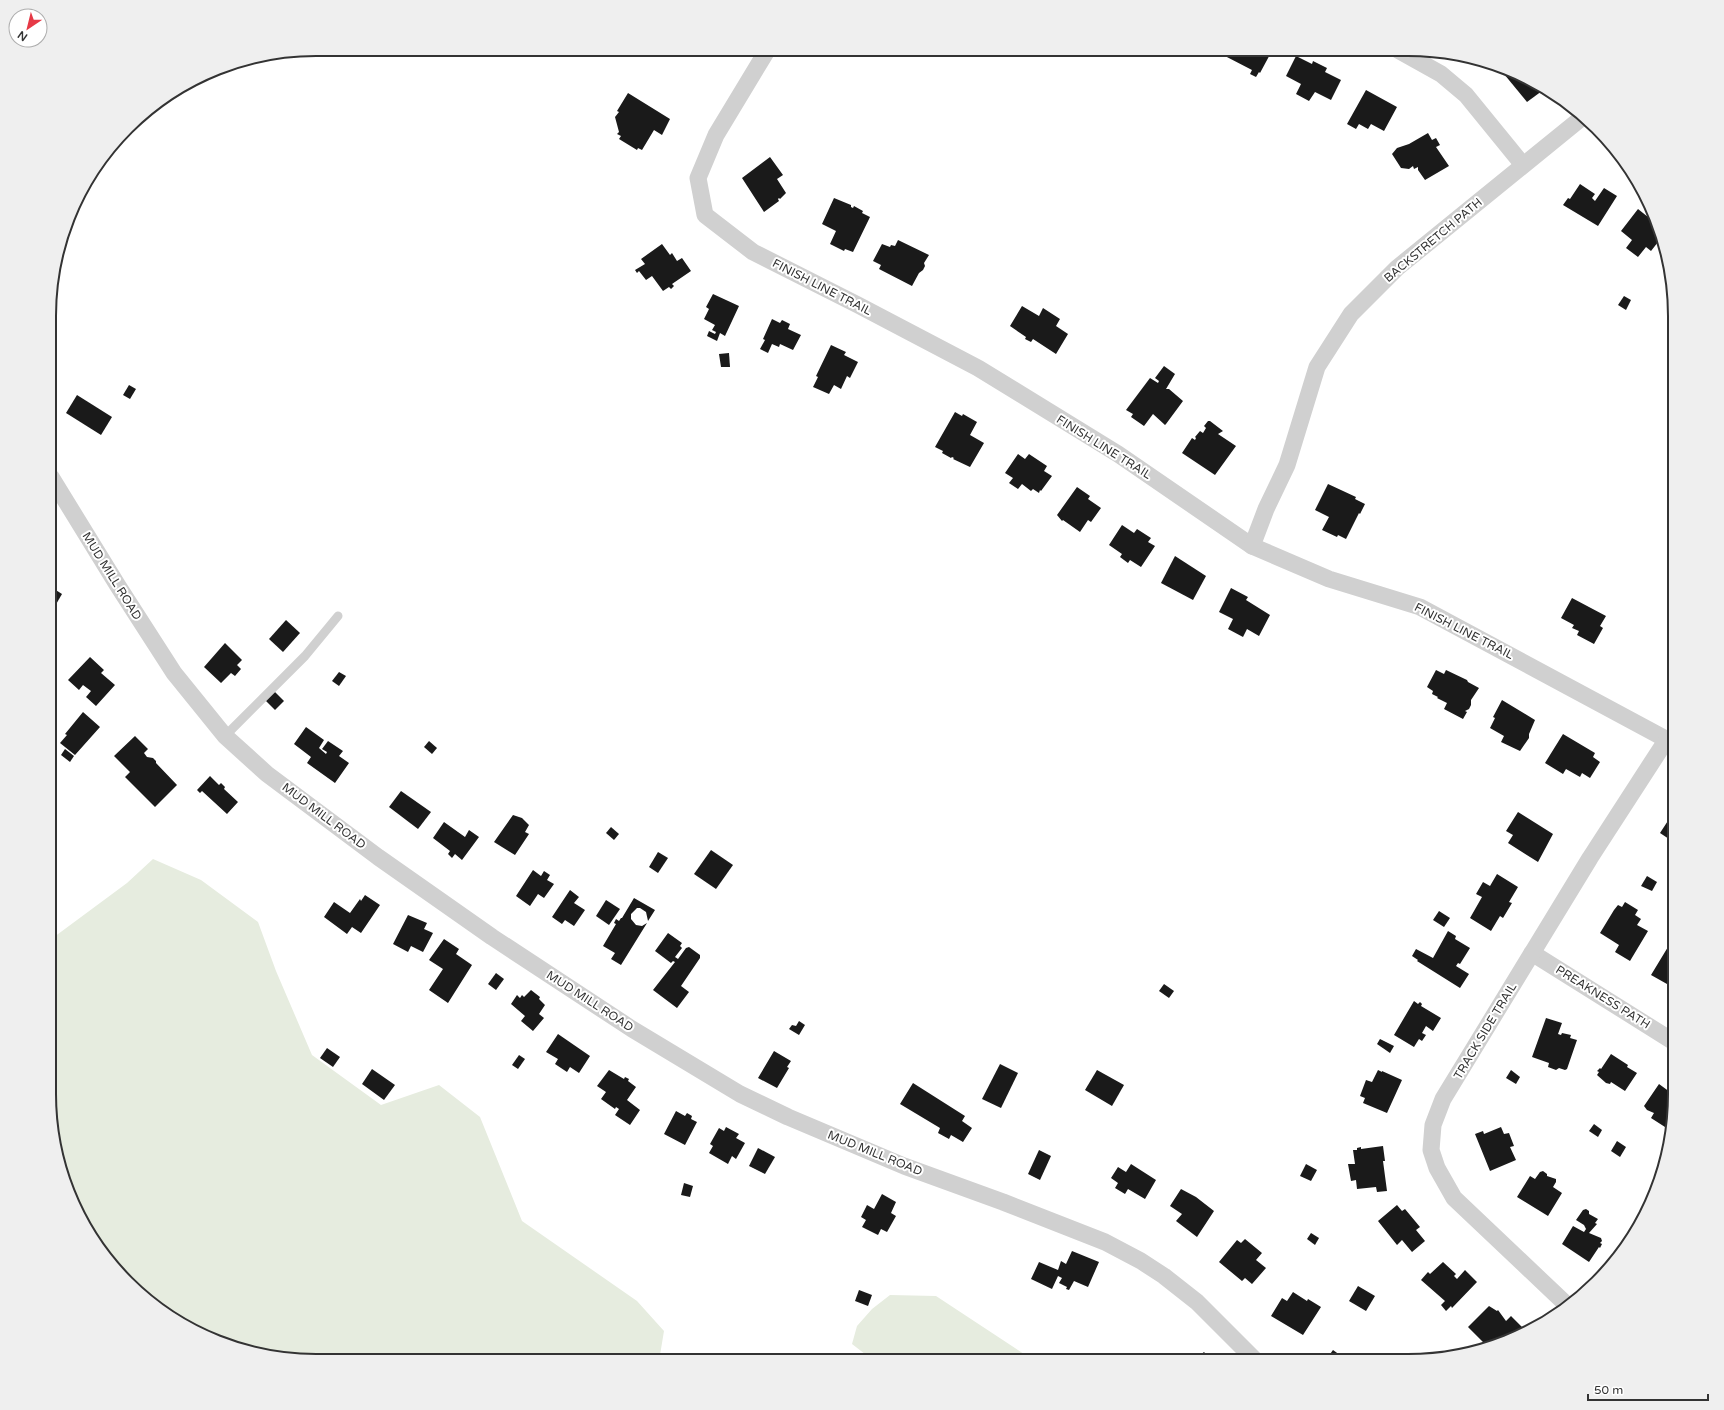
<svg xmlns="http://www.w3.org/2000/svg" width="1724" height="1410" font-family="'Varela Round',sans-serif">
  <style>
    .green { fill: #e6ecdf }
    .building { fill: #1a1a1a }
    .lines { fill: none; stroke-linecap: round; stroke-linejoin: round }
    .service { stroke: #d0d0d0; stroke-width: 9 }
    .minor { stroke: #d0d0d0; stroke-width: 17 }
    .labels { text-anchor: middle; dominant-baseline: central; stroke-width: 4; stroke-linejoin: round; paint-order: stroke }
    .street-label { font-size: 12px; fill: #333; stroke: #fff }
    .rim { fill: none; stroke: #333; stroke-width: 2 }
  </style>
  <rect width="100%" height="100%" fill="#fff"/>
  <!-- green -->
  <g class="green">
    <polygon points="153,859 201,880 258,922 276,971 312,1055 381,1105 439,1085 480,1117 522,1221 637,1301 664,1331 659,1361 298,1360 213,1341 167,1316 127,1283 76,1212 58,1164 50,1112 50,940 127,883"/>
    <polygon points="890,1295 936,1296 1024,1354 1068,1361 874,1361 852,1344 857,1326 872,1309"/>
  </g>
  <!-- building -->
  <g class="building">
    <polygon points="1226,49 1273,49 1260,73 1259,72 1256,77 1250,74 1252,70 1223,55"/>
    <polygon points="1296,56 1312,64 1313,61 1327,68 1325,72 1341,80 1331,100 1315,92 1309,101 1296,94 1301,84 1286,76"/>
    <polygon points="1511,69 1546,88 1527,102 1504,74"/>
    <polygon points="1366,90 1397,107 1384,131 1371,124 1368,129 1359,124 1356,129 1347,124"/>
    <polygon points="628,93 670,119 662,135 654,130 642,150 638,148 637,150 619,139 621,136 617,134 619,132 615,117 619,112 617,111"/>
    <polygon points="1428,133 1432,140 1436,138 1440,145 1436,147 1449,166 1425,180 1418,170 1418,167 1414,169 1413,166 1409,169 1401,168 1392,154 1397,148 1409,144"/>
    <polygon points="770,157 783,175 777,179 786,193 780,199 779,198 778,199 779,201 764,212 742,178"/>
    <polygon points="1580,184 1595,194 1592,198 1595,201 1604,188 1617,196 1598,226 1563,205 1568,198 1570,199"/>
    <polygon points="834,198 851,205 851,207 853,208 854,206 863,211 862,213 870,217 853,252 845,249 844,251 830,244 836,231 822,224"/>
    <polygon points="1638,209 1658,225 1662,237 1651,251 1646,247 1638,257 1626,248 1632,240 1621,231"/>
    <polygon points="898,240 929,255 924,263 925,266 923,270 919,273 912,286 879,269 881,265 873,261 882,244 890,247 891,245 895,246"/>
    <polygon points="662,244 670,255 672,253 677,261 682,258 691,271 672,284 674,286 671,289 669,287 663,291 652,276 646,280 639,271 637,273 635,270 645,264 641,259"/>
    <polygon points="1670,263 1670,267 1671,277 1664,272"/>
    <polygon points="713,294 739,306 725,336 720,333 717,341 707,336 709,331 715,334 716,332 712,330 715,325 704,319 709,309 706,307"/>
    <polygon points="1624,296 1631,300 1626,310 1618,305"/>
    <polygon points="1022,306 1039,316 1043,308 1060,319 1056,326 1068,334 1056,354 1033,339 1031,342 1025,339 1026,337 1010,326"/>
    <polygon points="772,319 780,323 782,320 790,324 788,329 801,335 793,350 780,344 779,347 772,344 768,353 760,349 765,340 763,339"/>
    <polygon points="831,345 846,352 844,355 858,362 850,378 847,376 841,389 834,385 829,394 813,387 818,377 816,376"/>
    <polygon points="729,353 730,367 721,367 719,354"/>
    <polygon points="1164,366 1175,374 1166,389 1169,389 1183,401 1166,424 1165,425 1153,414 1144,426 1131,417 1133,414 1126,410 1150,378 1158,383 1159,381 1155,378"/>
    <polygon points="129,385 136,389 130,399 123,395"/>
    <polygon points="77,395 112,417 101,435 66,413"/>
    <polygon points="955,412 962,416 963,414 977,422 970,435 984,443 970,467 953,459 954,458 952,457 951,458 942,453 943,451 935,447"/>
    <polygon points="1208,421 1210,421 1223,431 1218,434 1236,446 1215,475 1182,453 1192,438 1195,440 1196,438 1195,437 1200,431 1203,433 1206,428 1204,426"/>
    <polygon points="1018,454 1025,459 1029,454 1047,466 1044,471 1052,476 1041,491 1040,490 1039,493 1033,489 1031,491 1022,484 1018,489 1009,483 1013,478 1005,473"/>
    <polygon points="1328,484 1356,497 1355,499 1365,504 1360,514 1359,513 1346,539 1338,535 1337,537 1322,530 1329,517 1315,510"/>
    <polygon points="1077,487 1090,496 1088,499 1101,508 1091,522 1088,520 1080,532 1063,520 1062,521 1057,515"/>
    <polygon points="1122,525 1134,533 1137,529 1151,538 1148,542 1155,546 1141,567 1130,560 1128,563 1120,557 1122,554 1109,545"/>
    <polygon points="1175,556 1206,576 1193,600 1161,583"/>
    <polygon points="51,587 62,594 51,613"/>
    <polygon points="1231,588 1248,597 1246,600 1270,615 1259,636 1247,629 1243,637 1228,629 1233,619 1219,612"/>
    <polygon points="1572,598 1606,616 1600,626 1603,628 1594,644 1577,635 1579,631 1572,628 1574,625 1561,618"/>
    <polygon points="286,620 300,633 283,652 269,639"/>
    <polygon points="225,643 242,660 237,665 241,669 235,676 231,673 221,683 204,667"/>
    <polygon points="90,657 104,670 101,673 115,685 96,706 86,697 91,691 83,685 79,690 68,680"/>
    <polygon points="1436,670 1444,674 1446,670 1467,680 1468,682 1479,688 1471,700 1471,705 1469,709 1465,711 1467,712 1463,719 1444,709 1447,703 1437,698 1438,697 1432,694 1433,691 1427,687"/>
    <polygon points="339,672 346,676 339,686 332,681"/>
    <polygon points="273,690 284,701 275,710 264,699"/>
    <polygon points="1502,700 1535,720 1529,734 1529,738 1520,751 1501,742 1504,736 1490,728 1495,718 1493,717"/>
    <polygon points="83,712 100,727 75,755 60,743 67,735 65,734"/>
    <polygon points="306,727 324,740 319,748 326,754 327,752 322,749 328,741 343,751 339,756 349,763 335,783 307,763 311,757 294,744"/>
    <polygon points="1563,734 1595,753 1593,757 1600,762 1590,778 1582,773 1580,777 1566,769 1563,774 1545,763"/>
    <polygon points="135,736 148,749 144,753 147,757 153,758 156,761 156,763 177,785 155,807 125,777 130,772 114,756"/>
    <polygon points="429,741 437,748 432,754 424,747"/>
    <polygon points="65,749 74,756 70,762 61,755"/>
    <polygon points="210,776 219,785 221,783 225,787 224,789 238,802 227,814 202,791 200,793 197,790"/>
    <polygon points="401,791 431,812 418,829 389,807"/>
    <polygon points="1675,810 1675,844 1671,842 1672,841 1660,833"/>
    <polygon points="1518,812 1553,834 1538,862 1508,843 1513,835 1506,831"/>
    <polygon points="513,815 522,818 529,825 525,832 529,834 515,855 494,842"/>
    <polygon points="444,822 465,837 469,830 479,837 462,860 455,854 452,858 448,854 450,851 433,838"/>
    <polygon points="611,827 619,834 614,840 606,833"/>
    <polygon points="711,850 733,865 716,889 694,874"/>
    <polygon points="658,852 668,858 658,873 649,867"/>
    <polygon points="533,870 541,876 544,871 550,875 547,880 554,884 544,898 538,894 530,906 516,896"/>
    <polygon points="1497,874 1518,887 1509,902 1512,903 1503,918 1500,916 1491,931 1470,918 1482,897 1476,894 1483,882 1490,886"/>
    <polygon points="1647,876 1657,882 1652,891 1641,886"/>
    <polygon points="570,890 579,897 574,903 585,910 574,926 565,920 562,924 552,917"/>
    <polygon points="365,895 380,905 361,933 352,927 347,934 324,917 334,902 350,913 360,899 361,901"/>
    <polygon points="634,898 655,910 648,921 646,912 640,908 637,908 631,914 631,919 636,925 642,926 647,923 621,965 611,959 615,953 603,946 616,924 614,923 616,919 619,921 621,918 622,918"/>
    <polygon points="606,900 620,909 609,925 596,916"/>
    <polygon points="1625,902 1638,910 1635,915 1641,919 1637,925 1648,931 1630,961 1615,952 1619,945 1600,933 1614,910 1618,905 1622,907"/>
    <polygon points="1439,911 1450,918 1444,927 1433,920"/>
    <polygon points="408,915 427,923 424,929 433,933 423,952 411,946 408,952 393,944"/>
    <polygon points="1448,931 1456,936 1455,939 1470,948 1460,964 1458,963 1456,966 1469,974 1460,988 1417,961 1418,960 1412,956 1416,949 1433,958"/>
    <polygon points="668,933 682,943 680,946 682,948 675,957 678,959 686,948 689,947 700,955 700,958 681,986 689,992 677,1008 653,990 675,962 673,961 671,963 655,951"/>
    <polygon points="444,939 459,949 456,954 472,965 448,1003 429,990 443,969 429,960"/>
    <polygon points="1671,942 1675,944 1675,981 1670,978 1667,984 1651,975"/>
    <polygon points="496,973 504,979 496,990 488,984"/>
    <polygon points="1164,984 1174,991 1169,998 1159,991"/>
    <polygon points="531,990 540,997 539,999 545,1005 539,1014 544,1018 533,1031 521,1021 525,1016 511,1004 517,995 520,998 522,995 524,997"/>
    <polygon points="1414,1001 1418,1004 1420,1002 1422,1004 1421,1006 1441,1018 1433,1031 1426,1026 1422,1033 1426,1035 1422,1041 1419,1039 1414,1047 1394,1035"/>
    <polygon points="1546,1018 1562,1023 1558,1034 1561,1035 1562,1033 1571,1035 1570,1038 1577,1040 1567,1069 1565,1070 1559,1068 1556,1070 1548,1067 1549,1063 1532,1057"/>
    <polygon points="799,1021 805,1025 799,1035 789,1029 792,1025 796,1026"/>
    <polygon points="558,1034 590,1056 579,1073 570,1067 567,1072 555,1064 558,1059 546,1052"/>
    <polygon points="1380,1039 1394,1046 1390,1053 1377,1044"/>
    <polygon points="327,1048 340,1057 333,1067 320,1058"/>
    <polygon points="774,1051 791,1061 787,1067 789,1068 777,1088 758,1078"/>
    <polygon points="1611,1054 1628,1065 1627,1067 1637,1073 1625,1091 1611,1082 1610,1084 1606,1083 1597,1075 1599,1072 1597,1071 1600,1068 1601,1069"/>
    <polygon points="519,1055 525,1059 518,1069 512,1065"/>
    <polygon points="1000,1064 1018,1073 1001,1108 982,1099"/>
    <polygon points="372,1069 395,1085 384,1100 362,1084"/>
    <polygon points="609,1070 624,1079 625,1077 629,1079 628,1081 636,1087 627,1100 640,1110 630,1125 615,1115 619,1109 616,1107 615,1109 601,1099 606,1092 597,1086"/>
    <polygon points="1097,1070 1124,1085 1112,1106 1085,1090"/>
    <polygon points="1378,1070 1382,1072 1382,1071 1402,1080 1387,1113 1363,1103 1365,1098 1360,1096 1366,1080 1372,1082"/>
    <polygon points="1511,1070 1520,1077 1516,1084 1506,1078"/>
    <polygon points="913,1083 965,1116 962,1121 972,1128 963,1142 951,1135 949,1139 938,1133 940,1128 900,1104"/>
    <polygon points="1659,1084 1674,1095 1674,1112 1672,1124 1669,1122 1665,1127 1651,1118 1654,1113 1647,1110 1644,1106"/>
    <polygon points="676,1111 685,1116 687,1113 692,1116 691,1119 697,1122 685,1145 664,1134"/>
    <polygon points="1594,1124 1602,1130 1598,1137 1589,1131"/>
    <polygon points="726,1127 739,1134 736,1138 745,1143 736,1159 732,1156 728,1164 709,1153 713,1146 710,1144 719,1128 724,1131"/>
    <polygon points="1501,1127 1504,1134 1509,1133 1514,1146 1510,1147 1516,1160 1490,1171 1475,1134 1483,1131 1484,1134"/>
    <polygon points="1617,1141 1626,1147 1620,1157 1611,1151"/>
    <polygon points="1383,1146 1385,1161 1383,1161 1387,1191 1377,1192 1376,1187 1357,1189 1356,1180 1351,1181 1348,1164 1355,1164 1353,1150 1357,1150 1357,1148 1361,1147 1361,1149"/>
    <polygon points="758,1148 775,1157 765,1174 749,1166"/>
    <polygon points="1039,1150 1051,1156 1040,1180 1028,1174"/>
    <polygon points="1131,1164 1156,1180 1145,1199 1128,1189 1125,1194 1115,1188 1118,1183 1111,1178 1118,1167 1126,1172"/>
    <polygon points="1306,1164 1317,1170 1311,1181 1300,1176"/>
    <polygon points="1543,1171 1547,1174 1547,1176 1556,1179 1556,1182 1553,1187 1562,1193 1548,1216 1517,1197 1530,1176 1535,1179 1540,1172"/>
    <polygon points="684,1183 693,1186 690,1197 681,1195"/>
    <polygon points="1181,1189 1196,1197 1214,1211 1197,1237 1176,1221 1182,1214 1170,1206"/>
    <polygon points="882,1194 896,1202 891,1213 896,1216 887,1232 881,1229 878,1235 862,1227 866,1220 861,1217 867,1205 874,1209"/>
    <polygon points="1397,1205 1402,1211 1405,1209 1420,1227 1416,1230 1425,1241 1412,1252 1402,1240 1397,1245 1378,1221"/>
    <polygon points="1586,1209 1589,1211 1589,1214 1598,1219 1595,1223 1597,1224 1589,1233 1601,1238 1602,1241 1600,1243 1602,1244 1600,1248 1599,1247 1589,1262 1562,1244 1573,1226 1584,1232 1586,1229 1584,1225 1576,1220 1583,1210"/>
    <polygon points="1311,1233 1319,1238 1315,1245 1307,1239"/>
    <polygon points="1245,1239 1262,1253 1256,1260 1266,1268 1252,1284 1245,1278 1242,1281 1219,1262 1237,1240 1241,1243"/>
    <polygon points="1072,1251 1099,1262 1088,1287 1074,1281 1069,1290 1066,1289 1067,1287 1059,1283 1062,1278 1058,1276 1052,1289 1031,1279 1039,1262 1058,1270 1061,1261 1066,1264"/>
    <polygon points="1443,1262 1456,1274 1454,1276 1457,1279 1465,1270 1477,1282 1452,1308 1451,1306 1446,1311 1441,1305 1445,1301 1421,1280 1428,1272 1430,1274"/>
    <polygon points="1358,1286 1375,1296 1366,1311 1349,1301"/>
    <polygon points="859,1290 872,1295 868,1306 855,1301"/>
    <polygon points="1293,1292 1307,1301 1308,1299 1321,1307 1303,1335 1271,1316 1282,1298 1287,1301"/>
    <polygon points="1489,1306 1497,1311 1498,1310 1506,1321 1511,1316 1524,1329 1511,1341 1481,1350 1478,1347 1483,1342 1468,1327"/>
    <polygon points="1333,1350 1348,1361 1325,1361"/>
    <polygon points="1204,1352 1212,1361 1193,1361"/>
  </g>
  <g class="lines">
    <!-- service -->
    <polyline class="service" points="225,736 305,656 338,616"/>
    <!-- minor -->
    <g class="minor">
      <polyline points="768,49 716,135 698,178 705,215 753,252 858,305 978,368 1118,454 1252,546 1329,579 1420,607 1675,744"/>
      <polyline points="1398,50 1441,74 1466,95 1523,165"/>
      <polyline points="51,477 118,586 174,673 225,736 267,774 378,857 492,937 632,1029 740,1094 788,1117 904,1166 1003,1202 1105,1242 1141,1261 1164,1276 1197,1302 1256,1361"/>
      <polyline points="1252,546 1266,509 1287,465 1317,367 1351,314 1397,268 1584,116"/>
      <polyline points="1532,953 1674,1042"/>
      <polyline points="1568,1306 1454,1198 1437,1168 1431,1150 1433,1125 1443,1099 1590,858 1667,739"/>
    </g>
  </g>
  <g class="labels">
    <!-- street labels -->
    <g class="street-label">
      <text transform="translate(1433 240) rotate(-40)">BACKSTRETCH PATH</text>
      <text transform="translate(822 287) rotate(27)">FINISH LINE TRAIL</text>
      <text transform="translate(1104 447) rotate(32)">FINISH LINE TRAIL</text>
      <text transform="translate(112 576) rotate(58)">MUD MILL ROAD</text>
      <text transform="translate(1464 631) rotate(27)">FINISH LINE TRAIL</text>
      <text transform="translate(324 816) rotate(37)">MUD MILL ROAD</text>
      <text transform="translate(1603 997) rotate(32)">PREAKNESS PATH</text>
      <text transform="translate(590 1001) rotate(33)">MUD MILL ROAD</text>
      <text transform="translate(1485 1031) rotate(-59)">TRACK SIDE TRAIL</text>
      <text transform="translate(875 1153) rotate(22)">MUD MILL ROAD</text>
    </g>
  </g>
  <!-- crop -->
  <path d="M0 0H1724V1410H0ZM316 56H1408A260 260 0 0 1 1668 316V1094A260 260 0 0 1 1408 1354H316A260 260 0 0 1 56 1094V316A260 260 0 0 1 316 56Z" fill="#efefef" fill-rule="evenodd"/>
  <path class="rim" d="M316 56H1408A260 260 0 0 1 1668 316V1094A260 260 0 0 1 1408 1354H316A260 260 0 0 1 56 1094V316A260 260 0 0 1 316 56Z"/>
  <!-- north arrow -->
  <g transform="translate(28 28) rotate(215)"><circle r="19" fill="#ffffff" stroke="#adadad"/>
  <path d="M0-3L7 15L0 10L-7 15Z" fill="#e63946"/>
  <text y="-6" font-size="11" font-weight="bold" text-anchor="middle" fill="#333333">N</text>
  </g>
  <!-- scale -->
  <path d="M1588 1394v6h120v-6" fill="none" stroke="#333333" stroke-width="2"/>
  <text x="1594" y="1394" font-size="12" fill="#333333" stroke="#ffffff" stroke-width="3" paint-order="stroke">50 m</text>
</svg>
